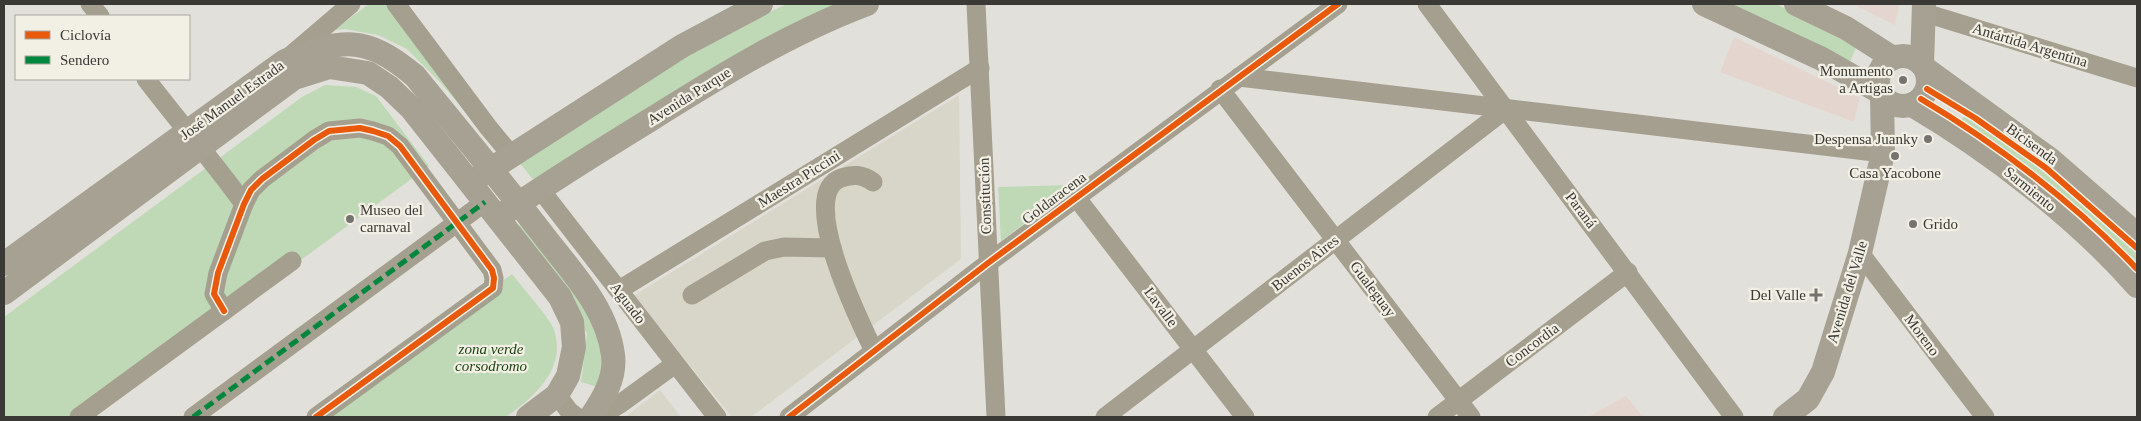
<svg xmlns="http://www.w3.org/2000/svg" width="2141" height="421" font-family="Georgia,serif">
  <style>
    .commercial { fill: #e4d6ce }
    .built { fill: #d8d5c9 }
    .green { fill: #bfd8b6 }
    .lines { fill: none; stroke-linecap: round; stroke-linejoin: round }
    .minor { stroke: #a59f8f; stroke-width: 19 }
    .major { stroke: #a6a193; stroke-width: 24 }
    .quiet { stroke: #00873e; stroke-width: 5; stroke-dasharray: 10 5; stroke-linecap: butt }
    .cycleway-casing { stroke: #f2efe4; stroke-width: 9 }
    .cycleway { stroke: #e8590c; stroke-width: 6 }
    .poi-dot { fill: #75736f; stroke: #f2efe4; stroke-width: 2 }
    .labels { text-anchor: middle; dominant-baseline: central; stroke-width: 4.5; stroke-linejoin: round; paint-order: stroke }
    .street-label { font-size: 15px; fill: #3a3935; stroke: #f2efe4 }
    .poi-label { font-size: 15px; fill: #3a3935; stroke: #f2efe4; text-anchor: end }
    .park-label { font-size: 15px; font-style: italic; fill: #1e4414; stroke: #f2efe4 }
  </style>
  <rect width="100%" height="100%" fill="#e2e0da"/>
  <!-- commercial -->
  <g class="commercial">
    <polygon points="1853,4 1899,4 1895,25"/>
    <polygon points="1734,37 1860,98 1854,122 1720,72"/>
    <polygon points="1626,396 1643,417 1588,417"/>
  </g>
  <!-- built -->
  <g class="built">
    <polygon points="959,95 961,259 751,417 732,417 633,296"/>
    <polygon points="660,390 681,417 625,417"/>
  </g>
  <!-- green -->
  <g class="green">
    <polygon points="369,4 387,4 482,132 441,83 407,49 378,35 345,29 334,30"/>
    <polygon points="787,4 849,4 535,182 518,161 685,52"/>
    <polygon points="1719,4 1776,4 1858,43 1849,64"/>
    <polygon points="325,85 356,87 376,96 429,166 87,417 4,417 4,317 302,97"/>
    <polygon points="1968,114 2046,167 2137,245 2137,273 1960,125 1960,120"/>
    <polygon points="1075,185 1001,241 998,187"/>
    <polygon points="525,222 584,300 604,357 598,387 581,382 587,334 573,304 513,230"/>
    <path d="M512,274C520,285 551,319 554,330C567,369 534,397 506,417H314Z"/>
  </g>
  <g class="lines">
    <!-- minor -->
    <g class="minor">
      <polyline points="90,4 100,16"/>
      <polyline points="396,4 488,127 512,156"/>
      <polyline points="976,4 996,417"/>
      <polyline points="1427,4 1734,417"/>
      <polyline points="1922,12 2137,78"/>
      <polyline points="289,57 351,4"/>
      <polyline points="1239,77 1883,153"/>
      <path d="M146,79C178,121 213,161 244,204"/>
      <polyline points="1220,89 1471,417"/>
      <path d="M873,182C862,174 853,174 841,178C796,194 861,324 874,351"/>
      <polyline points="540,189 717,417"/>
      <polyline points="1076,197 1245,417"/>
      <polyline points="1860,253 1985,417"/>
      <polyline points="619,290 980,68"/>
      <polyline points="692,295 765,251 784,247 832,248"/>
      <polyline points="224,311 214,294 218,273 244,204 251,190 262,179 314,140 329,131 360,128 373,131 388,136 400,146 492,270 494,278 493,288 316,417"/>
      <polyline points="557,395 569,411 577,417"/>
      <polyline points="79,417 292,261"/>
      <polyline points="193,417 485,202"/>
      <polyline points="598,417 620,404 675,364"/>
      <polyline points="789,417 988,263 1338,4"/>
      <polyline points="1105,417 1506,109"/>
      <polyline points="1437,417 1628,272"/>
    </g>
    <!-- major -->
    <g class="major">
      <polyline points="1704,4 1822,59 1880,92"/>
      <polyline points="1796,4 1846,28 1893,58"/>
      <circle cx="1903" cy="81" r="25"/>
      <polyline points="1922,64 1924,4"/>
      <polyline points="1927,70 2051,160 2137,235"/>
      <path d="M1912,105C1990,151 2078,218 2137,286"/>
      <polyline points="477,178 682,46 761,4"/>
      <path d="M506,212C553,180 601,150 650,120C720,76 790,33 867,4"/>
      <path d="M4,264L285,61C342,39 365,34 415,76C457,128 500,179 541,232C569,269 607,307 613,355C616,378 603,399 591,417"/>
      <polyline points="4,293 294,78 329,67 368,73 389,87 411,108 560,297 572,322 574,347 568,376 557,395 528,417"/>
      <polyline points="1785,417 1808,399 1823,372 1860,253 1883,153 1882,95"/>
    </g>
    <!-- quiet -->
    <polyline class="quiet" points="193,417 485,202"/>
    <!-- cycleway casing -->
    <g class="cycleway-casing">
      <g id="cycleway">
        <polyline points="1927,89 1975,118 2046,168 2137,248"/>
        <path d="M1921,99C1997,144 2076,204 2137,269"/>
        <polyline points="224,311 214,294 218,273 244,204 251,190 262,179 314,140 329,131 360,128 373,131 388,136 400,146 492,270 494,278 493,288 316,417"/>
        <polyline points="789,417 988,263 1338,4"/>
      </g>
    </g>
    <!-- cycleway -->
    <use href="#cycleway" class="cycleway"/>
  </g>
  <!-- markers -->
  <g class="poi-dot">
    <circle cx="1903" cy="80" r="5"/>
    <circle cx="1928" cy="139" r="5"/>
    <circle cx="1895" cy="156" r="5"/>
    <circle cx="350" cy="219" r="5"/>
    <circle cx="1913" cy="224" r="5"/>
    <path d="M1813.5 287.5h5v5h5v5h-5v5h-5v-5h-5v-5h5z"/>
  </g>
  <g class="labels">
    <!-- street labels -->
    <g class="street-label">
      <text transform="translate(2030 45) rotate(17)">Antártida Argentina</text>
      <text transform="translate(689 96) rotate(-32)">Avenida Parque</text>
      <text transform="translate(232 100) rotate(-36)">José Manuel Estrada</text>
      <text transform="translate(2032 144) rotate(36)">Bicisenda</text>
      <text transform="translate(799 179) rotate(-32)">Maestra Piccini</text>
      <text transform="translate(2030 189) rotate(39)">Sarmiento</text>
      <text transform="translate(985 196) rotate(-92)">Constitución</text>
      <text transform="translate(1054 198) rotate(-37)">Goldaracena</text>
      <text transform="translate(1581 210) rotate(53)">Paraná</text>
      <text transform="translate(1305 263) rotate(-38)">Buenos Aires</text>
      <text transform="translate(1373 289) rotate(53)">Gualeguay</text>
      <text transform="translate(1847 292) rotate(-73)">Avenida del Valle</text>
      <text transform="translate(628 303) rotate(52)">Aguado</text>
      <text transform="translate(1161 307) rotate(53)">Lavalle</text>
      <text transform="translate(1922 335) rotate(53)">Moreno</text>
      <text transform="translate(1532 345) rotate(-37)">Concordia</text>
    </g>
    <!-- poi labels -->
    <g class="poi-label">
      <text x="1893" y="71">Monumento<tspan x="1893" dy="17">a Artigas</tspan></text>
      <text x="1918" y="139">Despensa Juanky</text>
      <text x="1895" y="173" text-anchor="middle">Casa Yacobone</text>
      <text x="360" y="210" text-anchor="start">Museo del<tspan x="360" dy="17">carnaval</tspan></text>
      <text x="1923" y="224" text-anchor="start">Grido</text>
      <text x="1806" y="295">Del Valle</text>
    </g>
    <!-- park labels -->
    <g class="park-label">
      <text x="491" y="349">zona verde<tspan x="491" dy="17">corsodromo</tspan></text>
    </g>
  </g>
  <!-- border -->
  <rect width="2141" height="421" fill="none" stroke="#3a3935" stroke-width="10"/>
  <!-- legend -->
  <rect x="15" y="15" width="175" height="65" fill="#f2efe4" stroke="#a8a69e"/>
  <rect x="25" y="31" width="25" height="8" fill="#e8590c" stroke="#a8a69e"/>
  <text x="60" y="40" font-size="15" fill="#3a3935">Ciclovía</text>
  <rect x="25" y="56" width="25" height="8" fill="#00873e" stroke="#a8a69e"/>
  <text x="60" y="65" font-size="15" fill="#3a3935">Sendero</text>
</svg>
